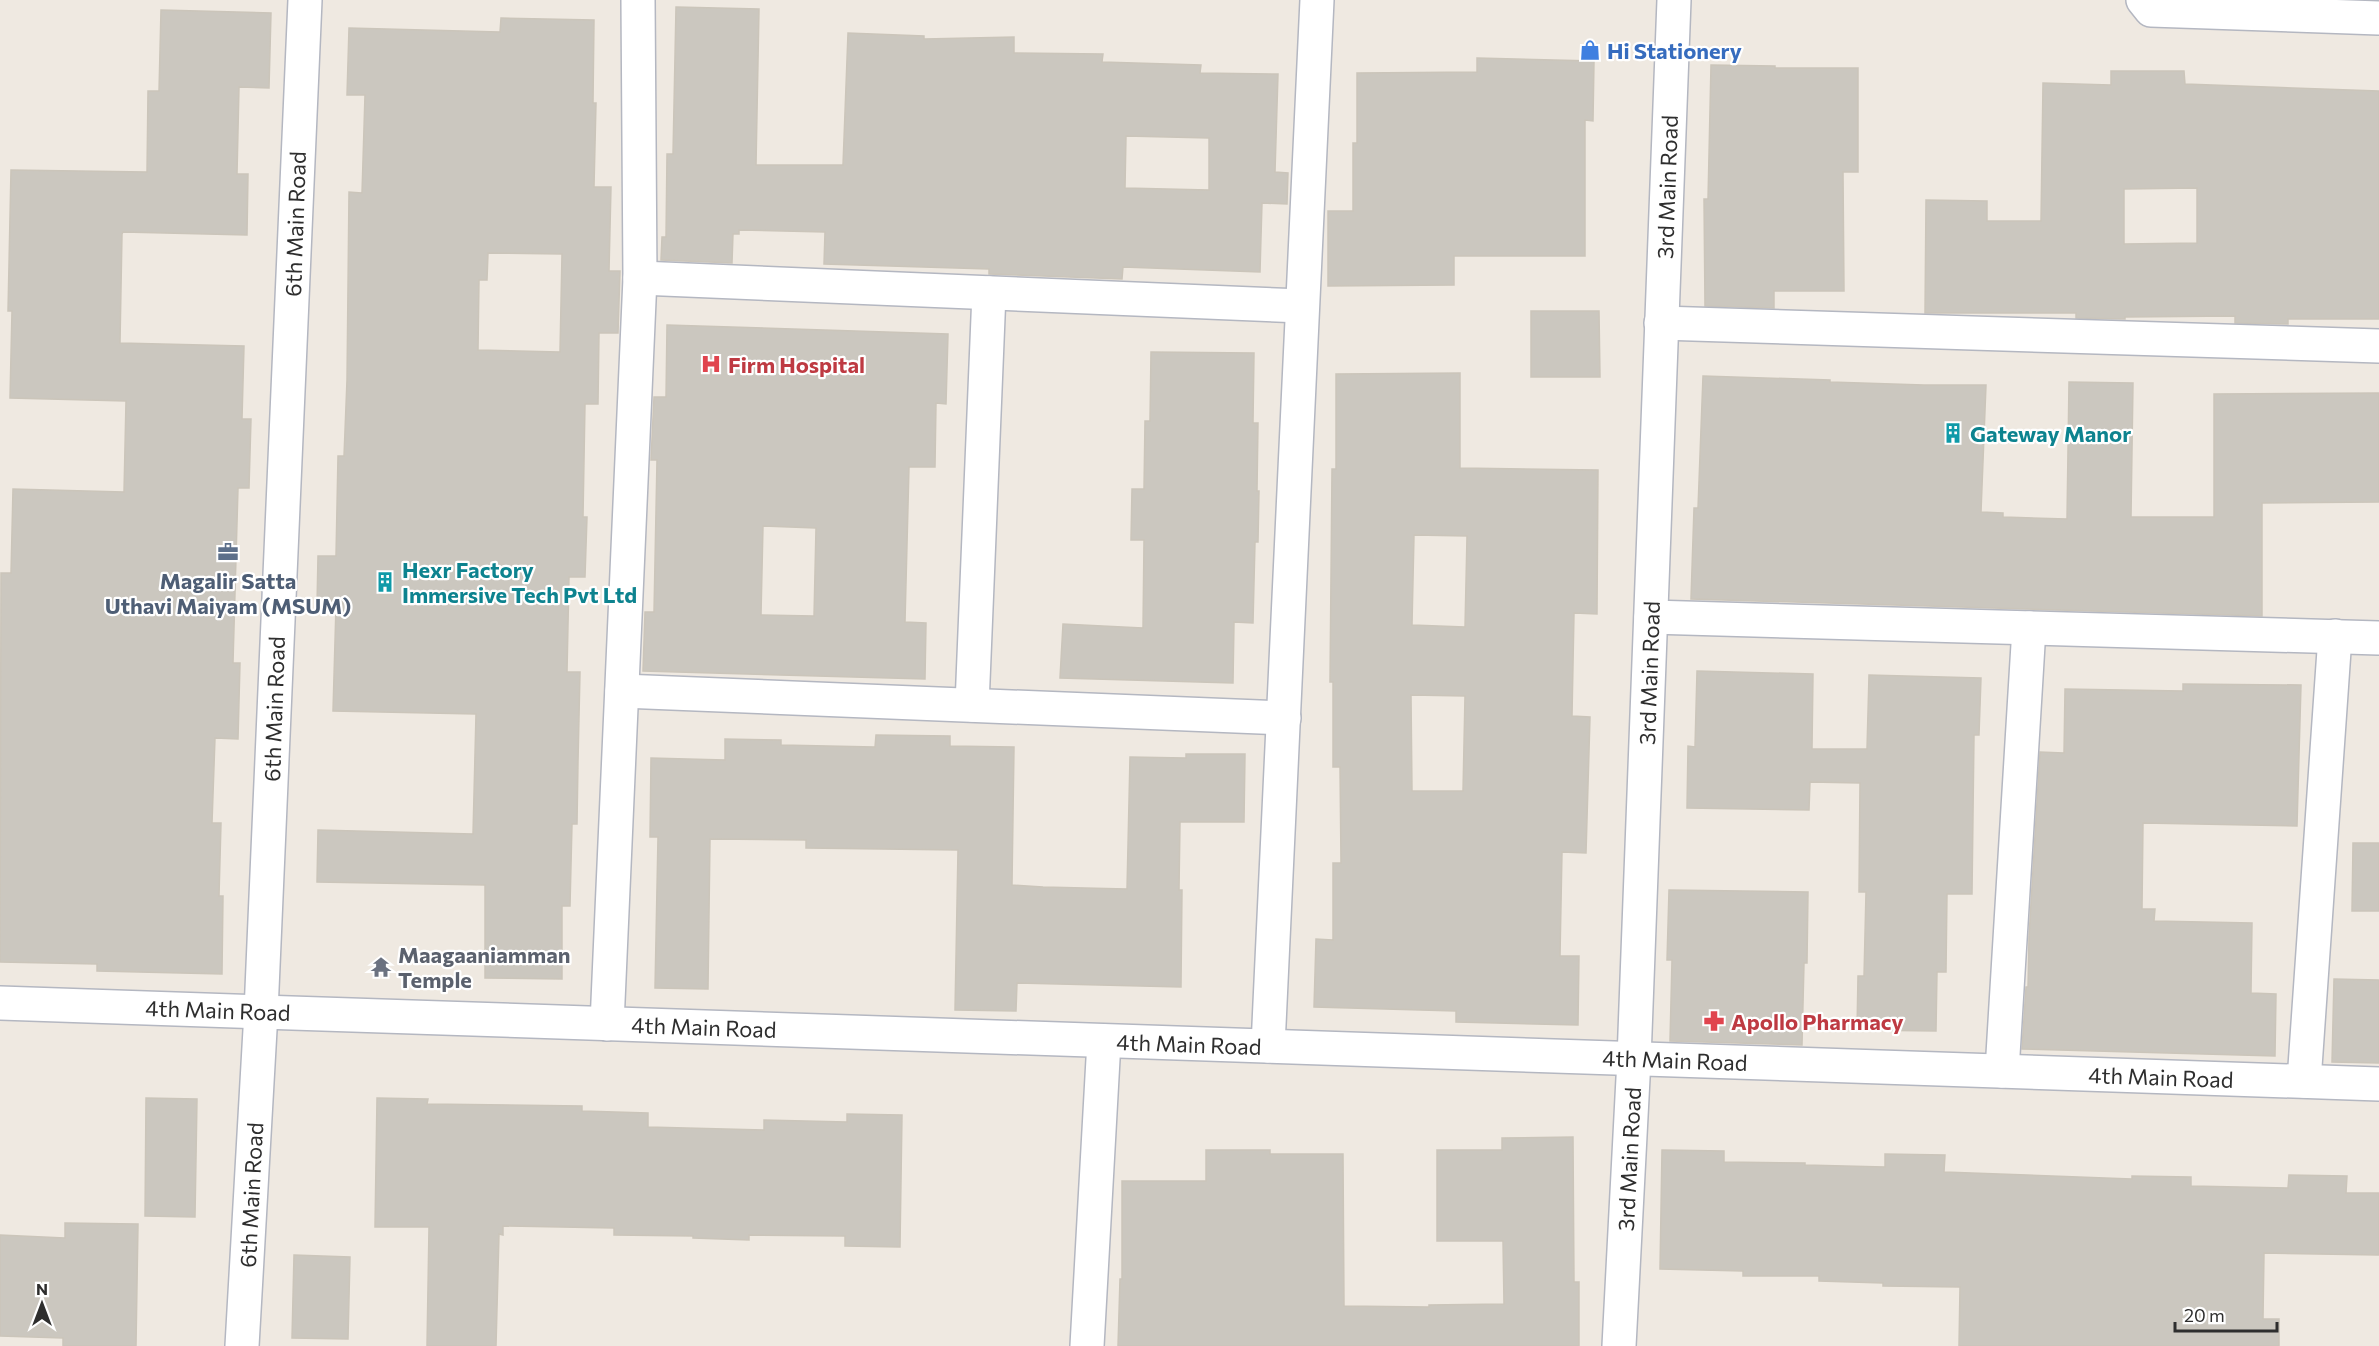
<svg xmlns="http://www.w3.org/2000/svg" width="2379" height="1346" font-family="Commissioner,sans-serif">
  <style>
    .building { fill: #cbc7bf; stroke: #cbc5ba; stroke-width: 1.5; fill-rule: evenodd }
    .lines { fill: none; stroke-linecap: round; stroke-linejoin: round }
    .minor-casing { stroke: #b4b7c1; stroke-width: 36 }
    .tertiary-casing { stroke: #b4b7c1; stroke-width: 36 }
    .minor { stroke: #fff; stroke-width: 33 }
    .tertiary { stroke: #fff; stroke-width: 33 }
    .labels { text-anchor: middle; dominant-baseline: central; stroke-width: 4.5; stroke-linejoin: round; paint-order: stroke }
    .shop-label { font-size: 22px; font-weight: bold; fill: #366cbe; stroke: #fff; text-anchor: start }
    .street-label { font-size: 22px; fill: #2e2e2e; stroke: #fff }
    .health-label { font-size: 22px; font-weight: bold; fill: #be3a42; stroke: #fff; text-anchor: start }
    .culture-label { font-size: 22px; font-weight: bold; fill: #0d838f; stroke: #fff; text-anchor: start }
    .service-label { font-size: 22px; font-weight: bold; fill: #4e5e75; stroke: #fff }
    .worship-label { font-size: 22px; font-weight: bold; fill: #5b616d; stroke: #fff; text-anchor: start }
  </style>
  <rect width="100%" height="100%" fill="#efe9e1"/>
  <!-- building -->
  <g class="building">
    <path d="M676,7L759,9L756,165H843L848,33L924,36V39L1014,37V53L1103,54L1102,62L1201,65L1200,73L1278,74L1275,172L1288,173L1287,204L1262,203L1260,272L1123,267L1122,279L989,274V269L824,264L825,232L739,230V234H733L732,263L661,260L662,237H666L667,154H673ZM1126,136L1209,138V190L1125,188Z"/>
    <polygon points="161,10 271,13 269,88 239,87 237,174 248,174 247,235 123,232 122,234 120,343 244,346 242,419 251,419 249,488 238,488 233,663 240,663 238,739 215,738 212,823 221,823 219,896 223,896 222,974 97,971 97,964 0,962 1,573 11,573 13,489 124,492 126,401 10,398 12,311 8,311 11,170 147,172 148,91 159,91"/>
    <path d="M501,18L594,20L593,103H596L594,187H611L609,271H620L618,333H599L598,404H585L583,517H587L585,577H569L567,672H580L578,762L577,824H572L570,906H562V979L485,978V885L317,882L318,830L473,834L476,714L333,711L336,606L317,605L318,556H336L338,456H344L347,380L349,192L362,193L365,95H347L349,28L500,32ZM488,253L562,254L560,352L478,350L479,280H487Z"/>
    <polygon points="1477,58 1594,61 1593,121 1585,120 1585,256 1454,256 1454,285 1328,286 1328,211 1353,211 1353,143 1357,143 1357,73 1477,72"/>
    <polygon points="1711,65 1775,66 1775,68 1858,68 1858,172 1843,172 1844,291 1774,291 1774,308 1705,306 1704,199 1708,199"/>
    <path d="M2111,71H2184L2185,84L2379,91V319H2288V324L2235,323V316L2125,317V319L2076,318V313H1925L1926,200L1987,201V221H2041L2043,83L2111,85ZM2197,188V243L2124,244V189Z"/>
    <polygon points="1531,311 1599,311 1600,377 1531,377"/>
    <path d="M667,325L948,334L946,404L936,403L935,467H909L905,622L926,623L925,679L643,671L645,612H654L657,460H651L654,397H666ZM763,526L816,528L814,616L761,615Z"/>
    <polygon points="1151,352 1254,353 1253,423 1258,423 1257,491 1259,491 1258,542 1255,542 1253,623 1234,622 1233,683 1060,678 1063,624 1143,628 1144,540 1131,540 1132,489 1144,489 1145,421 1150,421"/>
    <path d="M1460,373V468L1598,470L1597,614L1574,613L1572,716L1590,717L1586,853L1562,852L1560,956H1579L1578,1025L1456,1022V1011L1314,1007L1316,939L1333,940V863H1341L1340,767H1333V682H1330L1332,469H1336V374ZM1414,535L1467,536L1465,627L1412,625ZM1411,695L1465,696L1463,791H1412Z"/>
    <polygon points="1703,376 1830,380 1830,382 1924,385 1986,385 1981,512 2003,513 2003,517 2067,519 2069,382 2133,383 2131,517 2214,517 2214,394 2379,393 2379,502 2262,503 2262,616 1691,599 1694,508 1698,508"/>
    <polygon points="1697,671 1813,674 1812,749 1867,749 1869,675 1981,678 1979,735 1974,735 1972,894 1947,894 1946,972 1937,972 1936,1031 1857,1030 1858,976 1864,976 1866,892 1859,892 1860,783 1810,782 1809,810 1687,808 1688,746 1695,747"/>
    <polygon points="2183,684 2301,685 2297,826 2143,823 2142,909 2155,909 2154,921 2252,923 2251,993 2276,994 2275,1056 2022,1049 2026,987 2028,987 2029,937 2040,752 2064,753 2065,689 2183,691"/>
    <polygon points="876,735 950,736 950,746 1014,747 1012,885 1043,887 1127,889 1130,757 1186,758 1186,754 1245,754 1244,822 1180,822 1179,890 1182,890 1181,987 1017,983 1016,1011 955,1010 958,850 806,848 806,840 710,839 708,989 655,988 658,837 650,837 651,758 725,760 725,739 781,740 781,745 875,747"/>
    <polygon points="2353,843 2379,843 2379,911 2352,911"/>
    <polygon points="1669,890 1808,892 1807,963 1804,963 1802,1045 1670,1041 1672,960 1667,960"/>
    <polygon points="2334,979 2379,980 2379,1063 2332,1062"/>
    <polygon points="146,1098 197,1099 195,1217 145,1216"/>
    <polygon points="377,1098 428,1099 427,1104 582,1106 582,1111 648,1113 648,1127 764,1130 764,1120 847,1122 847,1114 902,1115 900,1247 845,1246 845,1236 749,1235 749,1240 693,1238 693,1236 614,1235 614,1228 503,1226 503,1235 499,1234 496,1346 427,1346 429,1227 375,1227"/>
    <polygon points="1573,1137 1574,1282 1579,1282 1579,1346 1118,1346 1120,1279 1122,1279 1122,1181 1206,1181 1206,1150 1270,1150 1270,1154 1343,1154 1344,1306 1429,1307 1429,1305 1504,1304 1503,1241 1437,1241 1437,1150 1502,1150 1502,1138"/>
    <polygon points="1662,1150 1724,1151 1724,1162 1805,1163 1805,1165 1885,1167 1885,1154 1945,1155 1944,1172 2132,1179 2132,1176 2191,1177 2191,1186 2288,1188 2289,1175 2347,1176 2346,1193 2379,1193 2379,1255 2264,1253 2263,1319 2279,1319 2279,1346 1959,1346 1960,1287 1883,1286 1883,1283 1819,1281 1819,1276 1743,1276 1743,1271 1660,1269"/>
    <polygon points="65,1223 138,1224 136,1346 63,1346 63,1338 0,1336 0,1235 65,1238"/>
    <polygon points="294,1255 350,1257 348,1339 292,1338"/>
  </g>
  <g class="lines">
    <!-- minor casing -->
    <g class="minor-casing">
      <g id="minor">
        <polyline points="640,278 1302,306"/>
        <polyline points="1661,323 2379,346"/>
        <polyline points="1651,617 2379,638"/>
        <polyline points="622,691 1284,718"/>
        <polyline points="972,705 989,293"/>
        <polyline points="0,1003 2379,1084"/>
        <polyline points="607,1024 640,278 638,0"/>
        <polyline points="1268,1046 1317,0"/>
        <polyline points="2002,1071 2029,628"/>
        <polyline points="2304,1081 2335,636"/>
        <polyline points="1087,1346 1104,1041"/>
        <polyline points="1619,1346 1634,1059 1674,0"/>
      </g>
    </g>
    <!-- tertiary casing -->
    <g class="tertiary-casing">
      <g id="tertiary">
        <polyline points="2143,0 2151,10 2379,18"/>
        <polyline points="242,1346 261,1012 305,0"/>
      </g>
    </g>
    <!-- minor -->
    <use href="#minor" class="minor"/>
    <!-- tertiary -->
    <use href="#tertiary" class="tertiary"/>
  </g>
  <!-- icons -->
  <defs>
    <g id="shop-bare" transform="scale(1.62)"><path d="M-5-2.5h2.3a2.7 3.5 0 0 1 5.4 0H5L5.5 6h-11ZM-1.5-2.5h3a1.5 2.3 0 0 0-3 0Z" fill="#3f7fe0" stroke="#fff" stroke-width="2.5" paint-order="stroke"/></g>
    <g id="hospital-bare" transform="scale(1.62)"><path d="M-5-5h3v3.5h4V-5h3V5h-3V1.5h-4V5h-3Z" fill="#e0444e" stroke="#fff" stroke-width="2.5" paint-order="stroke"/></g>
    <g id="building-bare" transform="scale(1.62)"><path d="M-4-6H4V6H1V3H-1V6H-4ZM-2.5-4.3h1.7v1.8h-1.7ZM.8-4.3h1.7v1.8H.8ZM-2.5-1h1.7V.8h-1.7ZM.8-1h1.7V.8H.8Z" fill="#0f9aa8" stroke="#fff" stroke-width="2.5" paint-order="stroke"/></g>
    <g id="office-bare" transform="scale(1.62)"><path d="M-6-3h4V-5.5h4V-3h4V5H-6ZM-1-4.5V-3h2v-1.5ZM-6 0V1H6V0Z" fill="#5c6f8a" stroke="#fff" stroke-width="2.5" paint-order="stroke"/></g>
    <g id="temple-bare" transform="scale(1.62)"><path d="M0-6L5-2H3V0L6.5 2.5H4V6H1.5V3h-3V6H-4V2.5H-6.5L-3 0V-2H-5Z" fill="#6b7280" stroke="#fff" stroke-width="2.5" paint-order="stroke"/></g>
    <g id="pharmacy-bare" transform="scale(1.62)"><path d="M-2-6h4v4h4v4h-4v4h-4v-4h-4v-4h4Z" fill="#e0444e" stroke="#fff" stroke-width="2.5" paint-order="stroke"/></g>
  </defs>
  <g fill-rule="evenodd">
    <use href="#shop-bare" x="1590" y="50"/>
    <use href="#hospital-bare" x="711" y="364"/>
    <use href="#building-bare" x="1953" y="433"/>
    <use href="#office-bare" x="228" y="552"/>
    <use href="#building-bare" x="385" y="582"/>
    <use href="#temple-bare" x="381" y="967"/>
    <use href="#pharmacy-bare" x="1714" y="1021"/>
  </g>
  <g class="labels">
    <!-- shop labels -->
    <g class="shop-label">
      <text x="1607" y="50">Hi Stationery</text>
    </g>
    <!-- street labels -->
    <g class="street-label">
      <text transform="translate(1667 187) rotate(-88)">3rd Main Road</text>
      <text transform="translate(295 224) rotate(-88)">6th Main Road</text>
      <text transform="translate(1649 673) rotate(-88)">3rd Main Road</text>
      <text transform="translate(274 709) rotate(-88)">6th Main Road</text>
      <text transform="translate(218 1010) rotate(2)">4th Main Road</text>
      <text transform="translate(704 1027) rotate(2)">4th Main Road</text>
      <text transform="translate(1189 1044) rotate(2)">4th Main Road</text>
      <text transform="translate(1675 1060) rotate(2)">4th Main Road</text>
      <text transform="translate(2161 1077) rotate(2)">4th Main Road</text>
      <text transform="translate(1629 1159) rotate(-87)">3rd Main Road</text>
      <text transform="translate(251 1195) rotate(-87)">6th Main Road</text>
    </g>
    <!-- health labels -->
    <g class="health-label">
      <text x="728" y="364">Firm Hospital</text>
      <text x="1731" y="1021">Apollo Pharmacy</text>
    </g>
    <!-- culture labels -->
    <g class="culture-label">
      <text x="1970" y="433">Gateway Manor</text>
      <text x="402" y="569">Hexr Factory<tspan x="402" dy="25">Immersive Tech Pvt Ltd</tspan></text>
    </g>
    <!-- service labels -->
    <g class="service-label">
      <text x="228" y="580">Magalir Satta<tspan x="228" dy="25">Uthavi Maiyam (MSUM)</tspan></text>
    </g>
    <!-- worship labels -->
    <g class="worship-label">
      <text x="398" y="954">Maagaaniamman<tspan x="398" dy="25">Temple</tspan></text>
    </g>
  </g>
  <!-- north arrow -->
  <g transform="translate(42 1304)" stroke="#ffffff" stroke-width="4.5" paint-order="stroke">
  <path d="M0-4.5L10 22L0 15L-10 22Z" fill="#2e2e2e"/>
  <text y="-9" font-size="16" font-weight="bold" text-anchor="middle" fill="#2e2e2e">N</text>
  </g>
  <!-- scale -->
  <path d="M2175 1322v9h102v-9" fill="none" stroke="#2e2e2e" stroke-width="3"/>
  <text x="2184" y="1322" font-size="18" fill="#2e2e2e" stroke="#ffffff" stroke-width="4.5" paint-order="stroke">20 m</text>
</svg>
